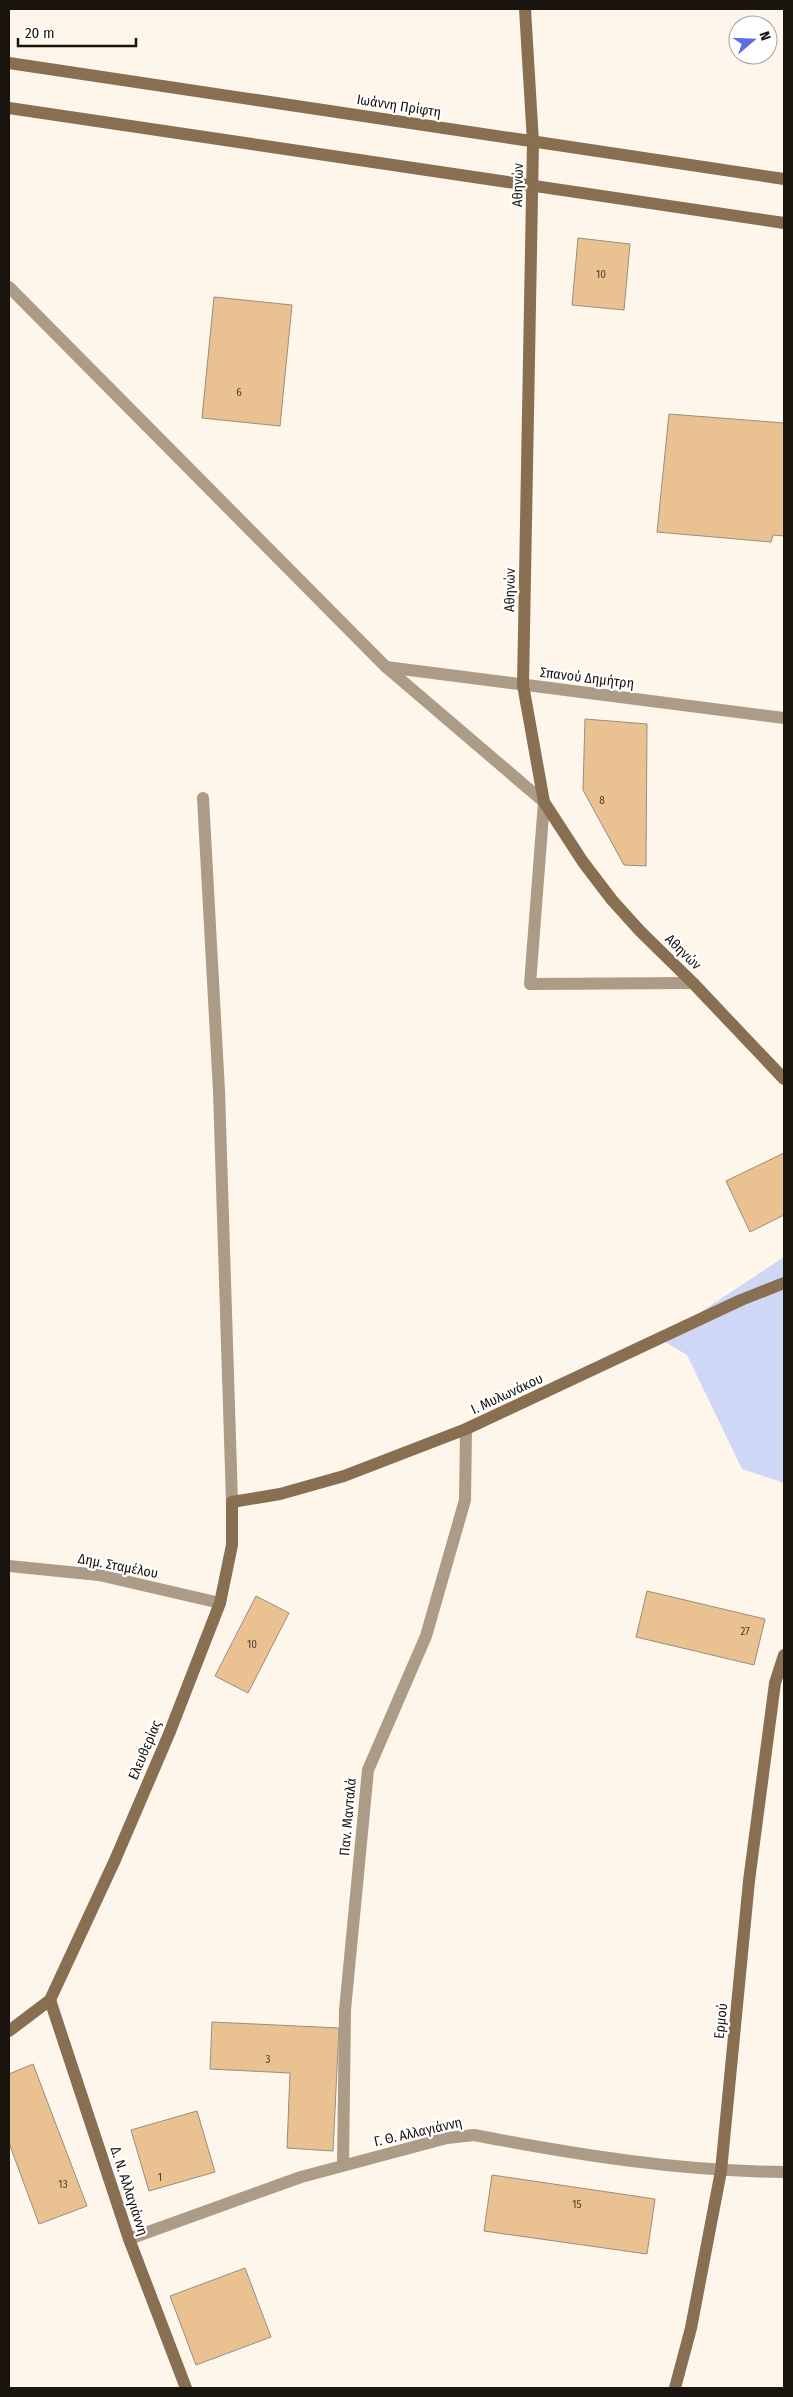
<svg xmlns="http://www.w3.org/2000/svg" width="793" height="2397" font-family="'Fira Sans Condensed',sans-serif">
  <style>
    .green { fill: #cfd7f7 }
    .building { fill: #eac191; stroke: #9a8d7e }
    .lines { fill: none; stroke-linecap: round; stroke-linejoin: round }
    .street { stroke: #ac9b87; stroke-width: 12 }
    .secondary { stroke: #886f51; stroke-width: 12 }
    .labels { text-anchor: middle; dominant-baseline: central; stroke-width: 4.5; stroke-linejoin: round; paint-order: stroke }
    .number-label { font-size: 11px; fill: #4d3f2f }
    .street-label { font-size: 14px; fill: #19140e; stroke: #fff }
  </style>
  <rect width="100%" height="100%" fill="#fef5eb"/>
  <!-- green -->
  <polygon class="green" points="784,1257 784,1483 742,1469 687,1355 660,1339"/>
  <!-- building -->
  <g class="building">
    <polygon points="578,238 630,244 624,310 572,305"/>
    <polygon points="214,297 292,305 280,426 202,418"/>
    <polygon points="669,414 784,423 784,536 773,535 771,542 657,532"/>
    <polygon points="585,719 647,724 646,866 624,865 583,790"/>
    <polygon points="784,1153 784,1215 750,1232 726,1181"/>
    <polygon points="647,1591 765,1619 754,1665 636,1637"/>
    <polygon points="256,1596 289,1613 248,1693 215,1676"/>
    <polygon points="212,2022 339,2028 333,2151 287,2148 290,2073 210,2069"/>
    <polygon points="33,2064 87,2206 39,2224 9,2143 9,2074"/>
    <polygon points="197,2111 215,2172 149,2191 131,2130"/>
    <polygon points="492,2175 655,2199 647,2254 484,2231"/>
    <polygon points="245,2268 271,2337 196,2365 170,2296"/>
  </g>
  <g class="lines">
    <!-- street -->
    <g class="street">
      <polyline points="9,287 386,667 544,802 530,984 693,983"/>
      <polyline points="386,667 784,718"/>
      <polyline points="203,798 219,1091 232,1502"/>
      <polyline points="9,1566 99,1575 220,1603"/>
      <polyline points="343,2165 345,2010 368,1770 426,1636 465,1500 466,1429"/>
      <path d="M129,2239L301,2177L447,2138L474,2135C578,2155 678,2171 784,2172"/>
    </g>
    <!-- secondary -->
    <g class="secondary">
      <polyline points="525,9 533,142 523,685 544,802 583,862 612,900 640,931 693,983 784,1079"/>
      <polyline points="9,63 784,179"/>
      <polyline points="9,108 784,223"/>
      <polyline points="50,2000 129,2239 186,2388"/>
      <polyline points="9,2031 50,2000 115,1860 169,1734 220,1603 232,1545 232,1502 280,1494 344,1476 466,1429 741,1300 784,1283"/>
      <polyline points="675,2388 691,2328 721,2171 749,1881 775,1683 784,1655"/>
    </g>
  </g>
  <g class="labels">
    <!-- number labels -->
    <g class="number-label">
      <text x="601" y="274">10</text>
      <text x="239" y="392">6</text>
      <text x="602" y="800">8</text>
      <text x="745" y="1631">27</text>
      <text x="252" y="1644">10</text>
      <text x="268" y="2059">3</text>
      <text x="160" y="2177">1</text>
      <text x="63" y="2184">13</text>
      <text x="577" y="2204">15</text>
    </g>
    <!-- street labels -->
    <g class="street-label">
      <text transform="translate(399 106) rotate(9)">Ιωάννη Πρίφτη</text>
      <text transform="translate(518 185) rotate(-89)">Αθηνών</text>
      <text transform="translate(510 590) rotate(-89)">Αθηνών</text>
      <text transform="translate(587 678) rotate(7)">Σπανού Δημήτρη</text>
      <text transform="translate(683 952) rotate(44)">Αθηνών</text>
      <text transform="translate(507 1394) rotate(-25)">Ι. Μυλωνάκου</text>
      <text transform="translate(118 1566) rotate(11)">Δημ. Σταμέλου</text>
      <text transform="translate(145 1750) rotate(-67)">Ελευθερίας</text>
      <text transform="translate(348 1817) rotate(-85)">Παν. Μανταλά</text>
      <text transform="translate(721 2021) rotate(-84)">Ερμού</text>
      <text transform="translate(418 2132) rotate(-13)">Γ. Θ. Αλλαγιάννη</text>
      <text transform="translate(129 2191) rotate(72)">Δ. Ν. Αλλαγιάννη</text>
    </g>
  </g>
  <!-- border -->
  <rect width="793" height="2397" fill="none" stroke="#19140e" stroke-width="20"/>
  <!-- north arrow -->
  <g transform="translate(753 40) rotate(71)"><circle r="24" fill="#ffffff" stroke="#a3a19f"/>
  <path d="M0-4L9 19L0 12L-9 19Z" fill="#5f6ce4"/>
  <text y="-8" font-size="14" font-weight="bold" text-anchor="middle" fill="#19140e">N</text>
  </g>
  <!-- scale -->
  <path d="M18 38v8h118v-8" fill="none" stroke="#19140e" stroke-width="2.5"/>
  <text x="25" y="38" font-size="15" fill="#19140e" stroke="#ffffff" stroke-width="4" paint-order="stroke">20 m</text>
</svg>
